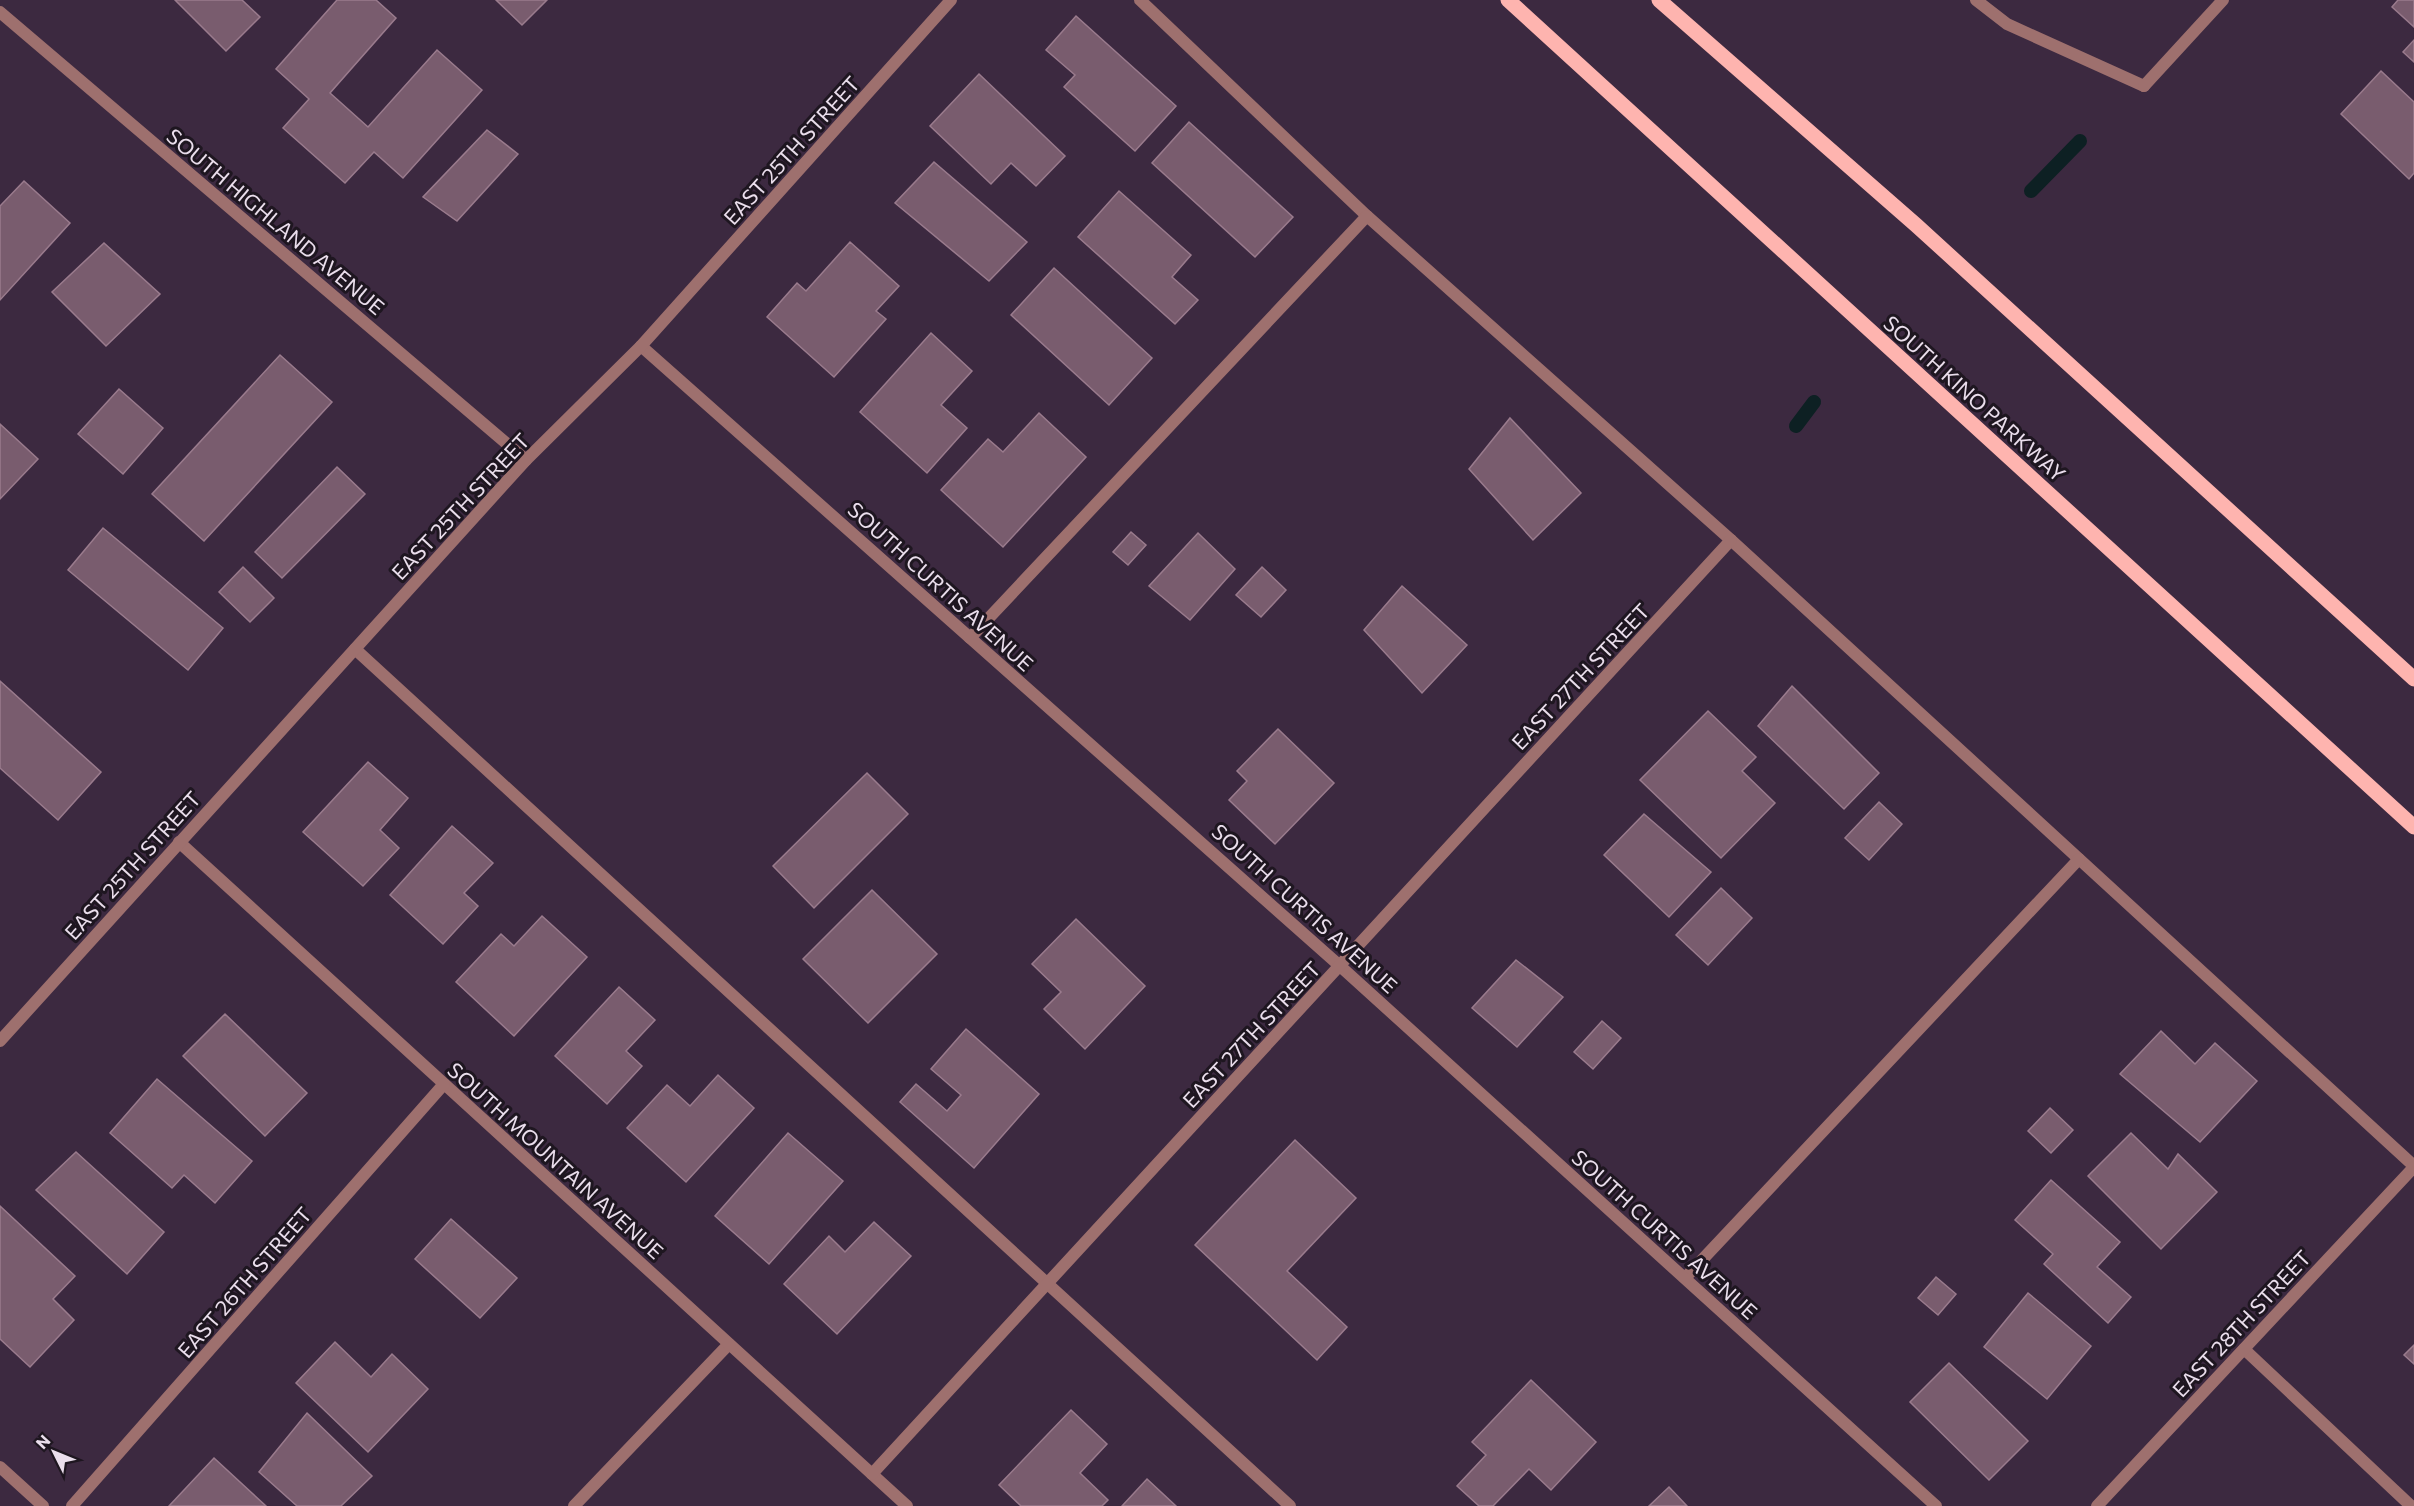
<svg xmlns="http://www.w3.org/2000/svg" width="2414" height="1506" font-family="Commissioner,sans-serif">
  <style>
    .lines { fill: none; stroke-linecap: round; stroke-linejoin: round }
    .stream { stroke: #0d2023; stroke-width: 14 }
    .building { fill: #795c6e; stroke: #9a7b8d; stroke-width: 1.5 }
    .lane { stroke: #9e706e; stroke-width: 12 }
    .street { stroke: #9e706e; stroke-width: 12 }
    .primary { stroke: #feb4af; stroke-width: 15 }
    .labels { text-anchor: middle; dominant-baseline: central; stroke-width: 6; stroke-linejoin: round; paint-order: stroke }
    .street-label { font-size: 21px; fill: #eadeec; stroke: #1e1620 }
  </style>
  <rect width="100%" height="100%" fill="#3c2940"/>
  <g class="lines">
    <!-- stream -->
    <g class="stream">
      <polyline points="2031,191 2080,141"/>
      <polyline points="1796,426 1814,402"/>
    </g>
  </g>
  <!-- building -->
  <g class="building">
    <polygon points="175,0 242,0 260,17 226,51"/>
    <polygon points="337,0 376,0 396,18 330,93 368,127 437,50 482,90 403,178 374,152 345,183 283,128 309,99 276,69"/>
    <polygon points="496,0 547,0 522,25"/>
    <polygon points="2398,0 2414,0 2414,27 2392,7"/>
    <polygon points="1076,16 1176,106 1135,151 1064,87 1075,75 1046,50"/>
    <polygon points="2414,40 2414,62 2403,52"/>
    <polygon points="2381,71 2414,102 2414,173 2409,179 2341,114"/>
    <polygon points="979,74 1065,156 1036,186 1011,163 991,184 930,126"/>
    <polygon points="1189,122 1293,217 1255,257 1152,163"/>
    <polygon points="487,130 518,154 457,221 423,197"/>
    <polygon points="934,162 1027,242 989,281 895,203"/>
    <polygon points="24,181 70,223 0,300 0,206"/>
    <polygon points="1119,191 1191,255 1172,277 1198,300 1175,324 1078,237"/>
    <polygon points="850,242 899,286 876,311 886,319 834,377 767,317 797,283 806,291"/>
    <polygon points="104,243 160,294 106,346 52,292"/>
    <polygon points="1054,268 1152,358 1109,405 1011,315"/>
    <polygon points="931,333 972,371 941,405 967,428 927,473 860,412"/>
    <polygon points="280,355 332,402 204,541 152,494"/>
    <polygon points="119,389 163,428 123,474 78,434"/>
    <polygon points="1039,413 1086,457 1003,547 941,490 988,439 1003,452"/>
    <polygon points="1510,418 1581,493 1533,540 1469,469"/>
    <polygon points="0,424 38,459 0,499"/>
    <polygon points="337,467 365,494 282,578 255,552"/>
    <polygon points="103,528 223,628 188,670 68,570"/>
    <polygon points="1131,532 1146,545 1128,565 1113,552"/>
    <polygon points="1198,533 1235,569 1190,620 1149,586"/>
    <polygon points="243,567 274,598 250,622 219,592"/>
    <polygon points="1262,567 1286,590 1261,617 1236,595"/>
    <polygon points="1402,586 1467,645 1422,693 1364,630"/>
    <polygon points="0,681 101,772 58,820 0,768"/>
    <polygon points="1792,686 1879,773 1844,809 1758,726"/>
    <polygon points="1708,711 1756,757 1742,771 1775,803 1721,858 1640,780"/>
    <polygon points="1278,729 1334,783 1275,844 1229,800 1247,781 1237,771"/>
    <polygon points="368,762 408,798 380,830 399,848 363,886 303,832"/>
    <polygon points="867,773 908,814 814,908 773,866"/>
    <polygon points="1879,802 1902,824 1869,860 1845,838"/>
    <polygon points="1644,814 1711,872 1669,917 1604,855"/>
    <polygon points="452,826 493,863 464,893 478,906 443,944 390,895"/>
    <polygon points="1721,888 1752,918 1708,965 1676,935"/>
    <polygon points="872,890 937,954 868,1023 803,959"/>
    <polygon points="542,916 587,957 514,1036 456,982 501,934 514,946"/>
    <polygon points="1076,919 1145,986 1085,1049 1044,1009 1061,992 1032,964"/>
    <polygon points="1516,960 1563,997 1517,1047 1472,1008"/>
    <polygon points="619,987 655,1020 626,1051 642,1066 607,1104 555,1056"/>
    <polygon points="225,1014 307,1093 265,1136 183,1056"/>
    <polygon points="1602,1021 1621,1038 1593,1069 1574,1052"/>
    <polygon points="966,1029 1039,1094 974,1168 900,1102 916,1084 947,1111 961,1095 931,1069"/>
    <polygon points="2161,1031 2195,1064 2215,1043 2257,1081 2200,1142 2120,1074"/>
    <polygon points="718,1075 754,1108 686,1182 627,1128 667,1085 690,1106"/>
    <polygon points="157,1079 252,1161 215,1203 184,1175 172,1188 110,1133"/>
    <polygon points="2050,1108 2073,1130 2051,1153 2028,1131"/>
    <polygon points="788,1133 843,1181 769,1264 715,1216"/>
    <polygon points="2131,1133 2168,1169 2178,1154 2217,1192 2161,1249 2088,1176"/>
    <polygon points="1295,1140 1356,1198 1287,1271 1347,1327 1317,1360 1195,1245"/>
    <polygon points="76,1152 164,1232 127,1274 36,1190"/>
    <polygon points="2051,1180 2120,1242 2097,1267 2131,1297 2108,1323 2044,1264 2053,1254 2015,1220"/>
    <polygon points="0,1206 75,1276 53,1299 74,1320 30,1367 0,1339"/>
    <polygon points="451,1219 517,1278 480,1318 415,1259"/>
    <polygon points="874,1222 911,1256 837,1334 784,1284 829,1236 845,1252"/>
    <polygon points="1936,1277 1956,1294 1938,1315 1918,1298"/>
    <polygon points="2028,1293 2091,1346 2047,1399 1984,1347"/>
    <polygon points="335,1342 371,1377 392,1354 428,1389 368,1452 296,1383"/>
    <polygon points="2414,1345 2414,1364 2404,1355"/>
    <polygon points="1949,1363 2028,1441 1989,1480 1910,1402"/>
    <polygon points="1531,1380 1596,1442 1551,1490 1529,1469 1493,1506 1479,1506 1457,1486 1486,1455 1472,1442"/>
    <polygon points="1071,1410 1107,1444 1080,1473 1108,1500 1102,1506 1021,1506 999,1485"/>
    <polygon points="307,1413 372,1476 341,1506 297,1506 259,1472"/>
    <polygon points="214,1458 266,1506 169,1506"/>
    <polygon points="1147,1479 1176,1506 1122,1506"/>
    <polygon points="1669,1487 1687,1506 1649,1506"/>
  </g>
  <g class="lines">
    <!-- lane -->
    <g class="lane">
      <polyline points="1140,0 1367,216 1731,540 2414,1166"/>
      <polyline points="1976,0 2007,24 2144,86"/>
      <polyline points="970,638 1367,216"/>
      <polyline points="355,649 1290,1506"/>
      <polyline points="1685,1278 2079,859"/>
      <polyline points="574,1506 729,1344"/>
    </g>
    <!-- street -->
    <g class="street">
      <polyline points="0,12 526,460"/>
      <polyline points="2144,86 2223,0"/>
      <polyline points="641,346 1340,966 1936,1506"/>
      <polyline points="179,842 907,1506"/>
      <polyline points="0,1041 526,460 641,346 951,0"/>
      <polyline points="2244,1349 2411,1506"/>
      <polyline points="0,1467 43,1506"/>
      <polyline points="872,1474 1731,540"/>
      <polyline points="72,1506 444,1084"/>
      <polyline points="2097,1506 2414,1167"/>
    </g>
    <!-- primary -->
    <g class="primary">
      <polyline points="1508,0 2414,827"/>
      <polyline points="1659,0 1916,225 2414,679"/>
    </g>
  </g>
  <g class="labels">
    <!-- street labels -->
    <g class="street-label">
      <text transform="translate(791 150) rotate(-48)">EAST 25TH STREET</text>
      <text transform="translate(276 221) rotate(40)">SOUTH HIGHLAND AVENUE</text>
      <text transform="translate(1975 398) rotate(42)">SOUTH KINO PARKWAY</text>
      <text transform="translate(460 506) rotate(-47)">EAST 25TH STREET</text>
      <text transform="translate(941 586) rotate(42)">SOUTH CURTIS AVENUE</text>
      <text transform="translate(1580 676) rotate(-47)">EAST 27TH STREET</text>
      <text transform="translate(132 865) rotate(-48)">EAST 25TH STREET</text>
      <text transform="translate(1305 908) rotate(42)">SOUTH CURTIS AVENUE</text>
      <text transform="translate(1251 1034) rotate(-47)">EAST 27TH STREET</text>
      <text transform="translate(556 1160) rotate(42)">SOUTH MOUNTAIN AVENUE</text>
      <text transform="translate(1665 1234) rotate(42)">SOUTH CURTIS AVENUE</text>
      <text transform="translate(244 1282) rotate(-49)">EAST 26TH STREET</text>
      <text transform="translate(2241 1323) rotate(-47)">EAST 28TH STREET</text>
    </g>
  </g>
  <!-- north arrow -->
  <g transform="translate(54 1452) rotate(313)" stroke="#1e1620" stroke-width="4.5" paint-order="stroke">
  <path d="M0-4.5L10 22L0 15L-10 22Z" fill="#eadeec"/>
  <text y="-9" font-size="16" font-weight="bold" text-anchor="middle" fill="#eadeec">N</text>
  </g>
</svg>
